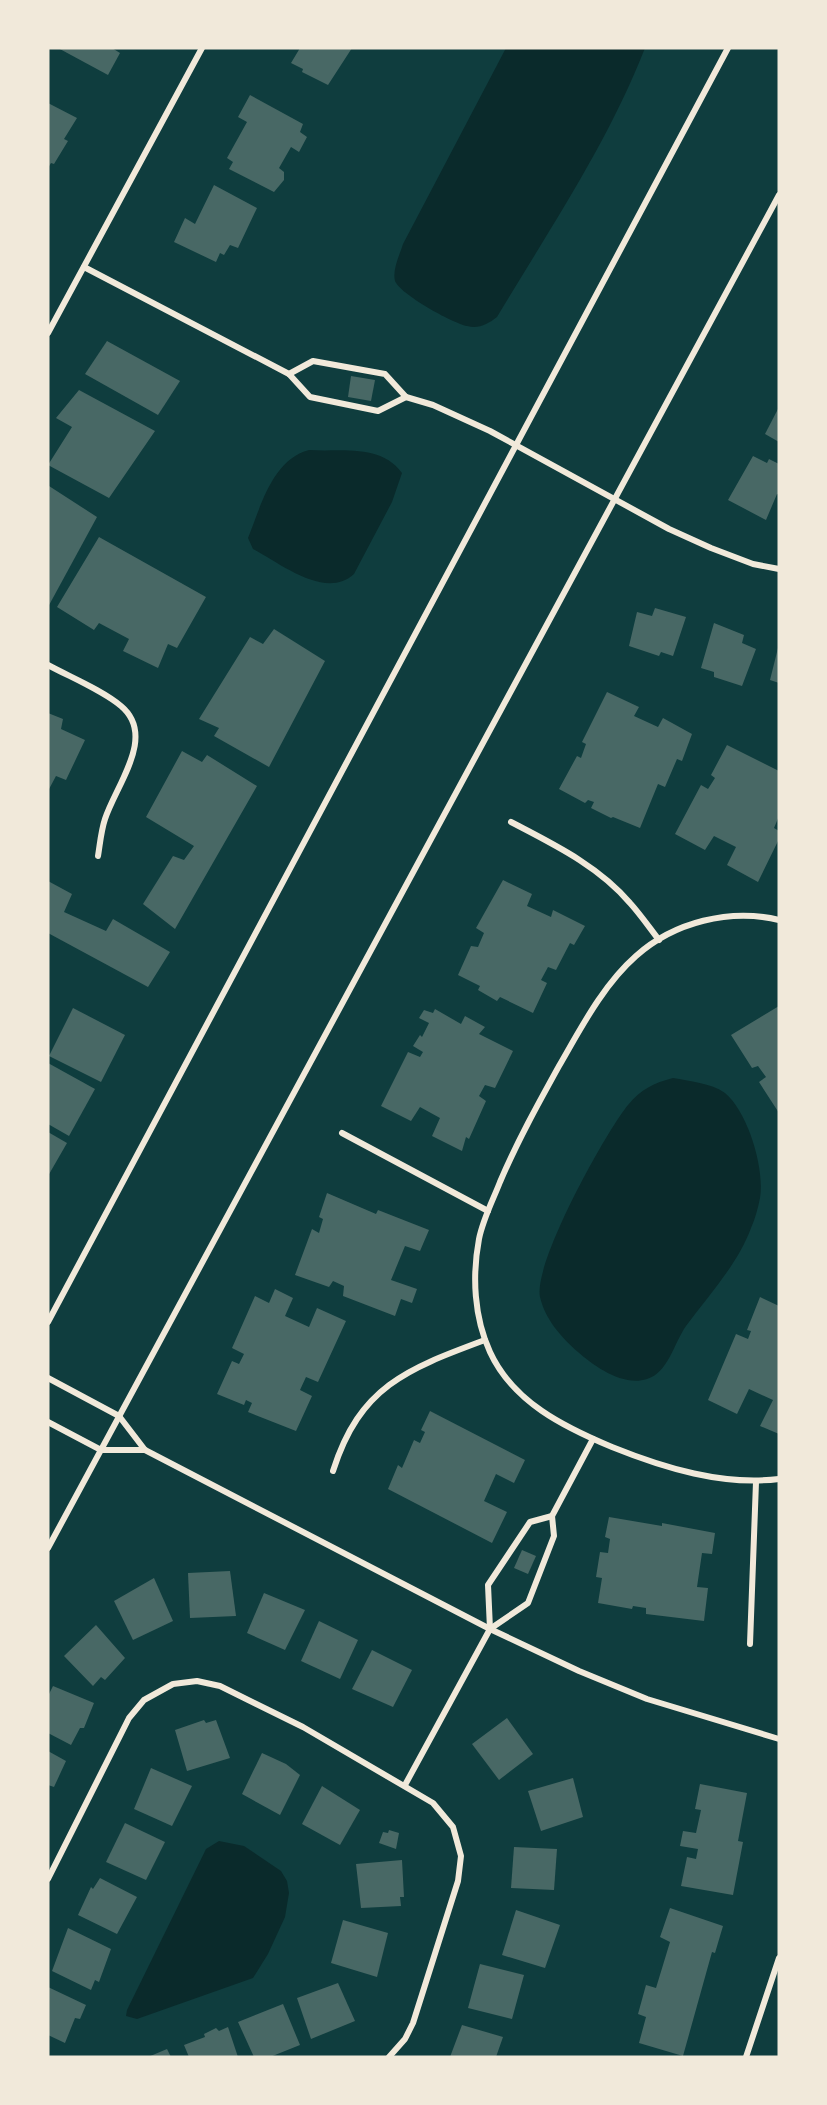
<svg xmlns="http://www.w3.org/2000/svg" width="827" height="2105" font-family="Lato,sans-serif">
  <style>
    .water { fill: #0a2a2b }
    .building { fill: #486865 }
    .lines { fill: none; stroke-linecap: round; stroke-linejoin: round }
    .minor { stroke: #f1e9da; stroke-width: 6 }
  </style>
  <rect width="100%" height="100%" fill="#0f3d3e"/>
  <!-- water -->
  <g class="water">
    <path d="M506,48H645C608,143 549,230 497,317C488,324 479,329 467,326C452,323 400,294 395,281C392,270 400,254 403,244Z"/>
    <path d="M309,450C341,452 381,444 402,473L392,502L354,574C326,600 281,564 253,549L248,538C261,506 272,460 309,450Z"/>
    <path d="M673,1078C689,1081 711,1083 725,1093C748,1112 765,1169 760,1198C758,1208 755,1219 751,1228C738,1264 708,1296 686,1326C674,1343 668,1373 647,1379C623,1387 594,1366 578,1352C561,1337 545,1319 540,1297C533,1264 605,1133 628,1105C641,1089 654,1083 673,1078Z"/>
    <polygon points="219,1841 244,1846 281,1871 287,1881 289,1893 285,1917 268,1954 253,1978 137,2019 126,2016 127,2010 206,1849"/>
  </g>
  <!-- building -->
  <g class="building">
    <polygon points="58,48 112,48 120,53 108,75"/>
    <polygon points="300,48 305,49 352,48 328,85 302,72 303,69 291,63"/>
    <polygon points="250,95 303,124 300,132 307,137 299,152 291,147 279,168 284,172 284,180 274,192 229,169 233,162 227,158 247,122 238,117"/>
    <polygon points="48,103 77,118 64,139 68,141 54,164 51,163 48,168"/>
    <polygon points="214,185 257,208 238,248 230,245 224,255 220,253 216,262 174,242 185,218 195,224"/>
    <polygon points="107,341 180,381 158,415 85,374"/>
    <polygon points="351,376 375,380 371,401 348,397"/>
    <polygon points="79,390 155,431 109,498 48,465 72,427 56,418"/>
    <polygon points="779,407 779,442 765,434"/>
    <polygon points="753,456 767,463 769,459 779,464 779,495 777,494 766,520 728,500"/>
    <polygon points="49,486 97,517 48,607 48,488"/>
    <polygon points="99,537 206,597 177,648 168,644 158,668 123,651 129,639 99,623 94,630 57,607"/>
    <polygon points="655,608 686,617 673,656 661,652 659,656 629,646 637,612 652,616"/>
    <polygon points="714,623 744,635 742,643 756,649 742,686 714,677 714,672 701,668"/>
    <polygon points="274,629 325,661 269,767 214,736 219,728 199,719 250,637 263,644"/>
    <polygon points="778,648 779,648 779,683 770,680"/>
    <polygon points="607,692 639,707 634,716 658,727 663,718 692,734 682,761 677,759 665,787 658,784 640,828 613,817 611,818 591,808 594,802 588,800 585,803 559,789 577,756 581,758 586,744 582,742"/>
    <polygon points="48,713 63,719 61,729 85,740 66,780 56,776 48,791"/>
    <polygon points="727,745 779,771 779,816 774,828 779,831 779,839 758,882 727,865 736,847 714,836 705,850 675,834 701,785 708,789 715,778 711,775"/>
    <polygon points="182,751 202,762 207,755 257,786 175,929 143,904 173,856 184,860 194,846 146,817"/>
    <polygon points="503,880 532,894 527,906 551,917 553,910 585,926 574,945 570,943 556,970 548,967 541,980 547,983 533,1013 500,997 497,1001 478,990 480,986 458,975 471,946 478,947 484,933 476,928"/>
    <polygon points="48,881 72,894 64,912 106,931 113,919 170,952 148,987 48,933"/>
    <polygon points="779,1006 779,1113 759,1082 766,1077 758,1066 752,1068 731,1035"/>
    <polygon points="73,1008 125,1035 101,1082 49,1056"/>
    <polygon points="435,1009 461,1024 465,1016 485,1027 479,1034 513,1051 495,1088 485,1085 479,1096 486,1101 469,1139 466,1137 462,1151 432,1136 440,1118 420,1107 411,1121 381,1106 408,1052 420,1057 423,1052 413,1046 420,1035 422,1037 429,1023 419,1018 424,1010 433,1013"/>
    <polygon points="48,1063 95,1089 69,1136 48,1124"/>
    <polygon points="48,1132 67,1143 48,1176"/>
    <polygon points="327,1193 376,1214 378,1210 429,1230 420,1251 405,1246 391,1280 417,1289 412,1303 401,1299 395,1316 343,1296 344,1286 333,1281 329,1287 295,1275 312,1229 319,1233 323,1219 319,1217"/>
    <polygon points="275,1289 293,1298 285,1316 309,1327 317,1308 346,1321 318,1382 306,1377 300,1390 312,1396 296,1431 248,1412 252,1403 246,1400 244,1405 217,1394 232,1361 239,1364 244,1354 232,1348 255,1296 269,1303"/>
    <polygon points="760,1297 779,1306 779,1434 760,1426 773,1400 749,1389 737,1414 708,1400 736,1334 748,1339 751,1331 747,1330"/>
    <polygon points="430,1411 525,1460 514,1483 496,1474 484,1501 507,1512 492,1543 388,1489 398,1465 402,1468 414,1440 420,1443 425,1432 421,1430"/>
    <polygon points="609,1517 662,1526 662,1523 715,1533 712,1554 702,1553 697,1587 708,1588 704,1621 646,1614 646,1608 633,1606 632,1609 598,1603 602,1578 596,1577 600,1552 608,1553 610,1539 605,1537"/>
    <polygon points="522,1550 536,1556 528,1574 514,1568"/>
    <polygon points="230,1571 236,1616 190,1618 188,1573"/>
    <polygon points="154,1578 173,1621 133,1640 114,1601"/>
    <polygon points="264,1593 305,1610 285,1650 247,1633"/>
    <polygon points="319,1621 358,1640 340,1679 301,1661"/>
    <polygon points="96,1625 125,1658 105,1680 101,1677 93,1686 64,1656"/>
    <polygon points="372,1650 412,1670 393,1707 352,1689"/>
    <polygon points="53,1686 94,1703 84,1728 80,1728 71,1745 48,1733 48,1696"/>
    <polygon points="507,1718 533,1754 499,1780 472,1744"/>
    <polygon points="204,1720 206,1723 216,1720 230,1758 187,1771 175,1730"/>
    <polygon points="48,1751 66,1761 54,1787 48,1785"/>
    <polygon points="262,1753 286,1764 300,1775 280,1815 242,1794"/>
    <polygon points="151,1768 192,1786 172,1826 134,1809"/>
    <polygon points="573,1778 583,1817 541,1831 528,1791"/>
    <polygon points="700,1784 747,1793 738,1841 743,1842 733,1895 681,1886 687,1857 696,1859 698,1849 680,1846 683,1831 696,1833 701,1810 695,1809"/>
    <polygon points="322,1786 360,1810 340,1845 302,1824"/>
    <polygon points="125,1823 165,1842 146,1880 106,1862"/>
    <polygon points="389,1830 399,1833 396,1849 379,1843 383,1832 388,1833"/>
    <polygon points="514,1847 557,1849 554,1890 511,1888"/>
    <polygon points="402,1860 404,1897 400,1897 401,1906 361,1908 356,1864"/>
    <polygon points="100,1878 137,1897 117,1934 78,1915 91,1887 93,1889"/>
    <polygon points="670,1908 723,1926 715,1953 712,1952 683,2056 639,2043 646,2017 638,2014 646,1985 656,1988 670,1942 660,1937"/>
    <polygon points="516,1910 560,1925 545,1968 502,1955"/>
    <polygon points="343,1920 388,1933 377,1977 331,1963"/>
    <polygon points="68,1928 111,1949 99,1982 95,1980 91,1990 52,1971"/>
    <polygon points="480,1964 524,1975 512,2019 468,2008"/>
    <polygon points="338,1983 355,2021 311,2039 297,1998"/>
    <polygon points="48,1987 86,2005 80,2019 75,2018 65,2043 48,2035"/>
    <polygon points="283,2004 300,2045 270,2057 254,2057 238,2022"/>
    <polygon points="462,2025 503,2037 496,2057 450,2057"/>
    <polygon points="228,2027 238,2057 189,2057 184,2045 205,2037 204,2034 216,2028 219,2031"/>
    <polygon points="167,2049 171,2057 148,2057"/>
  </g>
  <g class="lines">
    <!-- minor -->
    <g class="minor">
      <polyline points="84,267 289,374 310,397 378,411 406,397"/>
      <polyline points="48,333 202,48"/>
      <polyline points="289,374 313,361 385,374 406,397 433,405 490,431 669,529 711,548 753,564 779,569"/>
      <path d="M48,665C70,677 102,690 121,706C157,736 116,785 105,819C101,831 100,844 98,856"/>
      <path d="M511,822C553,844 599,866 630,903C640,914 649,927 659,940"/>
      <path d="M779,920C730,908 674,922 636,956C603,985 581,1028 559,1066C538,1104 517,1142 500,1182C493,1200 483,1219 479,1239C472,1276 474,1317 490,1352C513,1402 564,1427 612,1447C664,1468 723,1486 779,1479"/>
      <polyline points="342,1133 488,1211"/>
      <polyline points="48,1322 728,48"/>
      <polyline points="48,1378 119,1416 145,1450 490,1629 579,1671 647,1699 779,1739"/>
      <polyline points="48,1422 101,1450 145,1450"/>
      <path d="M333,1471C360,1386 407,1369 485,1340"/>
      <polyline points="48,1548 779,195"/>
      <polyline points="490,1629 488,1585 530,1522 552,1516"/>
      <polyline points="750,1644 756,1482"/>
      <polyline points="405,1785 490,1629 528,1603 554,1536 552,1516 593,1439"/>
      <polyline points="48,1879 129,1718 144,1700 173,1684 197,1681 220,1686 303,1727 433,1803 453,1827 461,1856 458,1881 413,2023 405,2039 389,2057"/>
      <polyline points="746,2057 779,1958"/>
    </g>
  </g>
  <!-- border -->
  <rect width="827" height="2105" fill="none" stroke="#f1e9da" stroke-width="99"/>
</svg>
